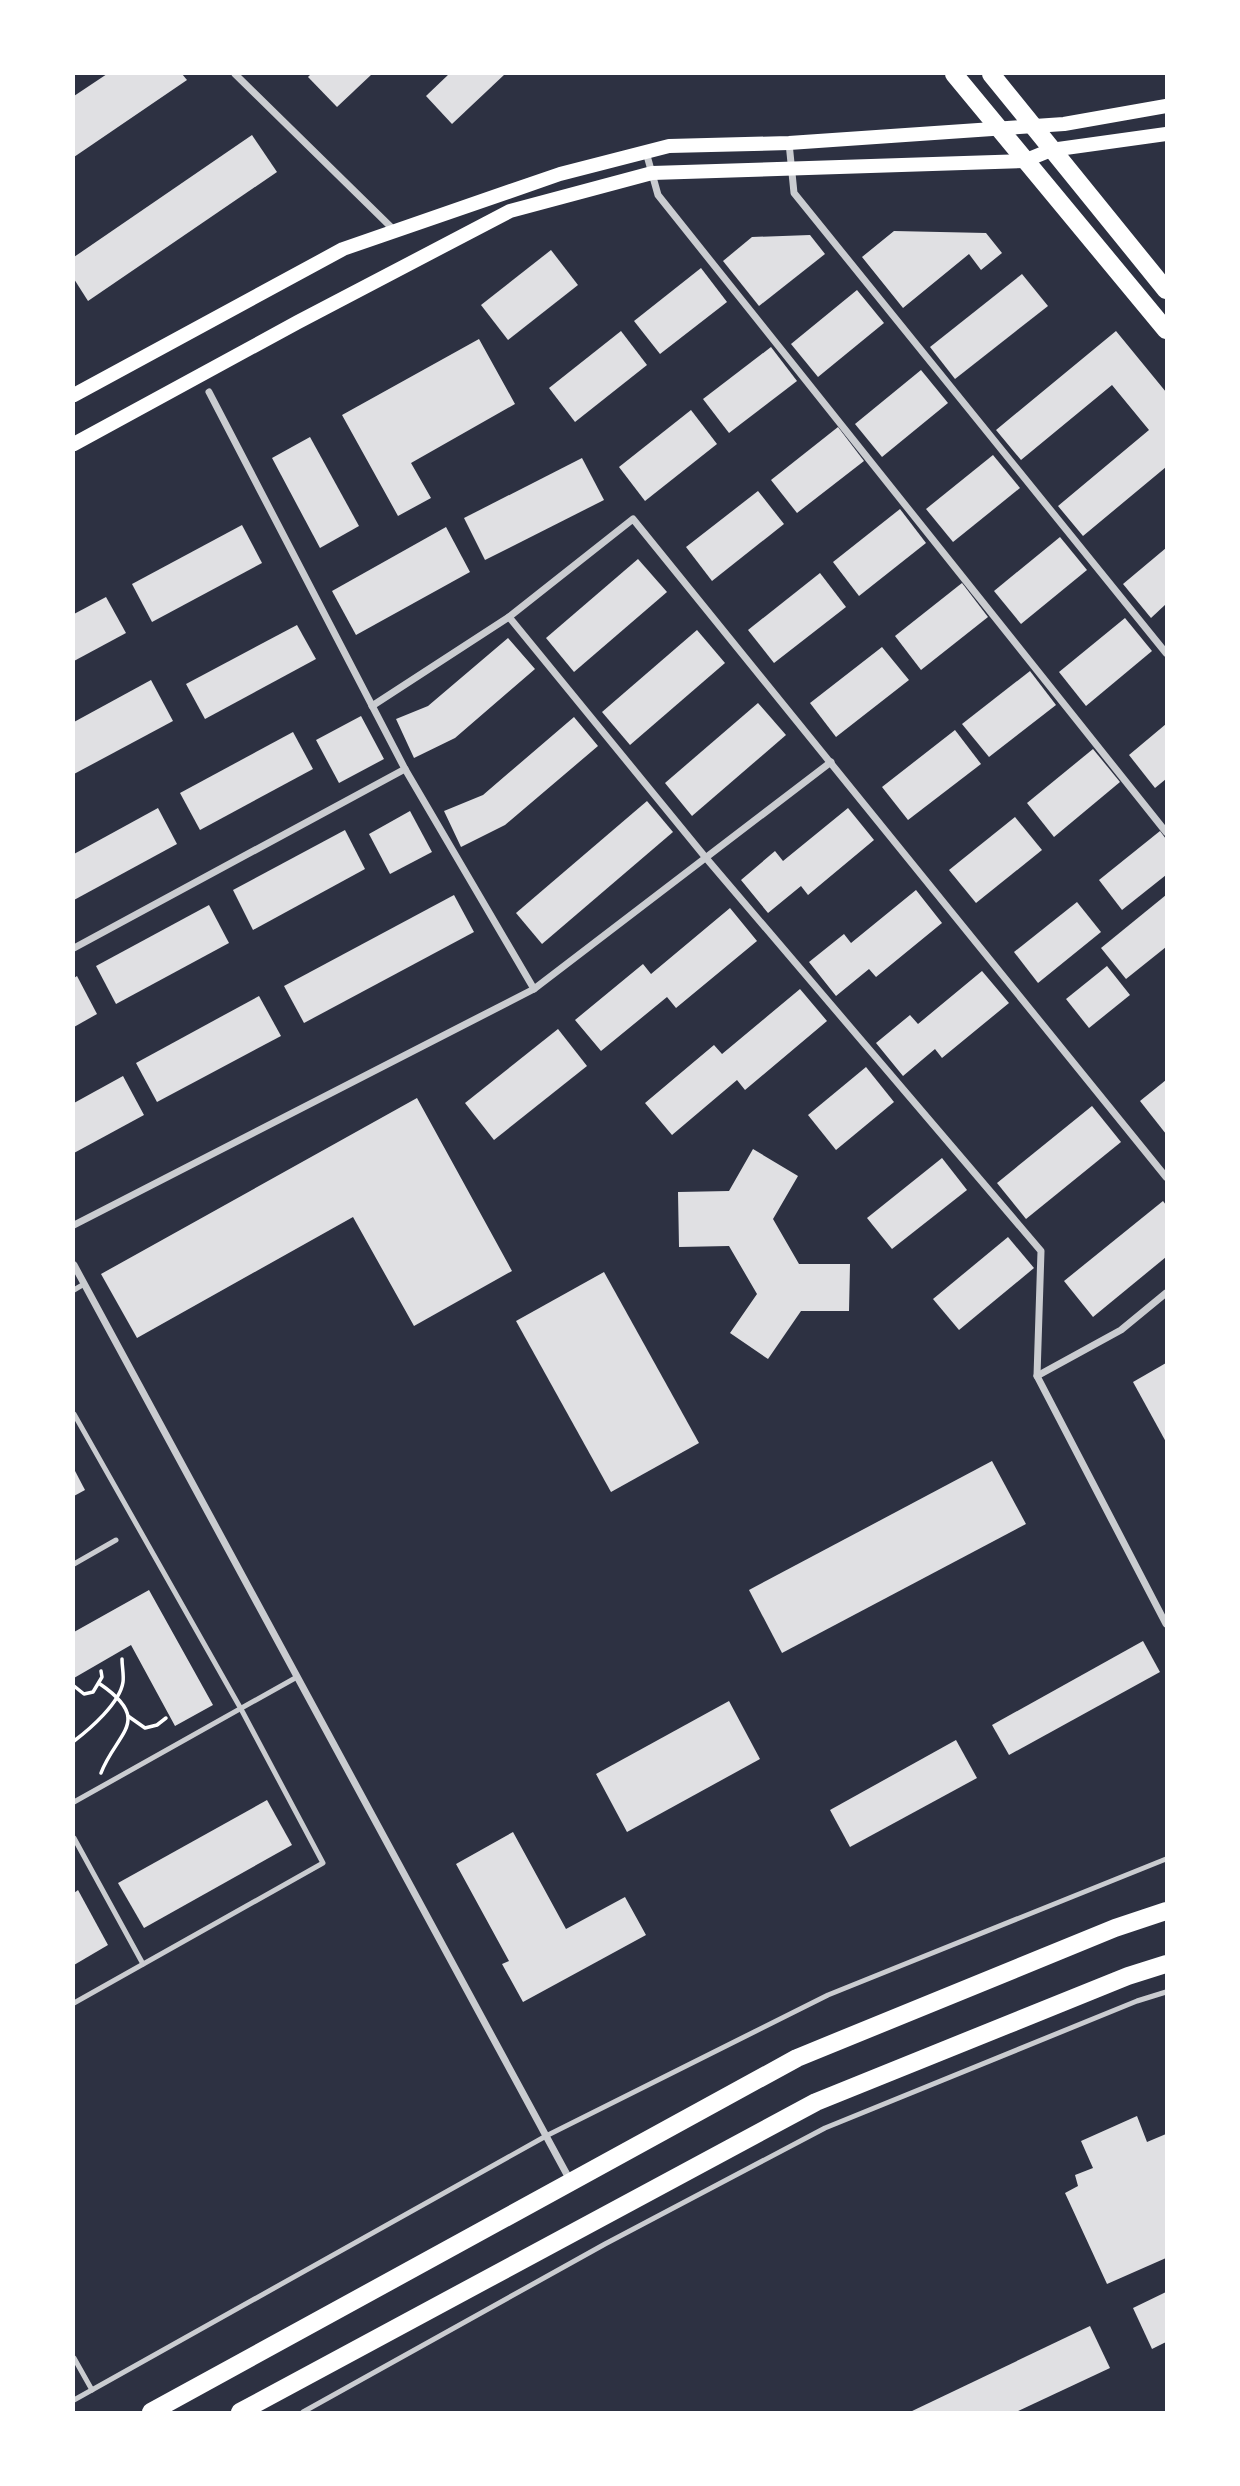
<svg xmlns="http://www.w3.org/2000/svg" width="1240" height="2486" font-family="'Work Sans',sans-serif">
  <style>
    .building { fill: #e0e0e3 }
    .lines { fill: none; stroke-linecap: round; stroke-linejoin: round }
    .path { stroke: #fff; stroke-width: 3.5 }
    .service { stroke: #caccd0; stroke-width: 5 }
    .minor { stroke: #caccd0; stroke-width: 7 }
    .secondary { stroke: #fff; stroke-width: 14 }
    .primary { stroke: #fff; stroke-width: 18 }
  </style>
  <rect width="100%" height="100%" fill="#2d3142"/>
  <!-- building -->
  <g class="building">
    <polygon points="107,74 182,74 187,80 74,157 74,96"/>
    <polygon points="311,74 372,74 337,107 308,77"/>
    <polygon points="449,74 505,74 452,124 426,96"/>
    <polygon points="252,135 277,172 88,301 74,279 74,257"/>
    <polygon points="894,231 986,233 1002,253 981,270 969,254 903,308 862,257"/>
    <polygon points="810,235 825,254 759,306 723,261 752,237"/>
    <polygon points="551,250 578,285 508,340 481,305"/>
    <polygon points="701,268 727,302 660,354 634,321"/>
    <polygon points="1022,274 1048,306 955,379 930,347"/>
    <polygon points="857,290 884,323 818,377 791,344"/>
    <polygon points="621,331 647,365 575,422 549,388"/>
    <polygon points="1116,331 1166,392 1166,467 1083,536 1058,506 1149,430 1112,385 1021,460 996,430"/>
    <polygon points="479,339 515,404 411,463 431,498 398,516 342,415"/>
    <polygon points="771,347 797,381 729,433 703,399"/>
    <polygon points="921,370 948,403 882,457 855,424"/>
    <polygon points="691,410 717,444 645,501 619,467"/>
    <polygon points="838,427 864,461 797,513 771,480"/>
    <polygon points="310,437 359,526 320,548 272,458"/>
    <polygon points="993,455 1020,488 953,542 926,509"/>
    <polygon points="582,458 604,500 485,560 464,518"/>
    <polygon points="758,491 784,524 712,581 686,547"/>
    <polygon points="900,509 926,543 859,596 833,562"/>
    <polygon points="242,525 262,563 152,622 132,584"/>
    <polygon points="446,527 470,572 356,635 332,591"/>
    <polygon points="1060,537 1087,570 1021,624 994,591"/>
    <polygon points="1166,548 1166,604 1151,618 1123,584"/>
    <polygon points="638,559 667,592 574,672 546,638"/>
    <polygon points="820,573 846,607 774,663 748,630"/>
    <polygon points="962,583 988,617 921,670 895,636"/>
    <polygon points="106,597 126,633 74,661 74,614"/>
    <polygon points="1125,618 1152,651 1086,706 1059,672"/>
    <polygon points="297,625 316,659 205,719 186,684"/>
    <polygon points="697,630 725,663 630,745 602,712"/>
    <polygon points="508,638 535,669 455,738 414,758 396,719 428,706"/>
    <polygon points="882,647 909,680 836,737 810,703"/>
    <polygon points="1030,671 1056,705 989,757 962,724"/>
    <polygon points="151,680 173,721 74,774 74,722"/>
    <polygon points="758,703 786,735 692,816 665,783"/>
    <polygon points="361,716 384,759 339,783 316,740"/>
    <polygon points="574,717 598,746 505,825 461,847 444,811 483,795"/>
    <polygon points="1166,724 1166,779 1155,788 1129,755"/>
    <polygon points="955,730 981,764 908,820 882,787"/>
    <polygon points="293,732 313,769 200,830 180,793"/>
    <polygon points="1093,749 1120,782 1054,837 1027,803"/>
    <polygon points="647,801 673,832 542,944 516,913"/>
    <polygon points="158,808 177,844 74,900 74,854"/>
    <polygon points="848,808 874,840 808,895 801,886 768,913 741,880 775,851 783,861"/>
    <polygon points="410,811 432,852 390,874 369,834"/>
    <polygon points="1015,817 1042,850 976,903 949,870"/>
    <polygon points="345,830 365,869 253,930 233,890"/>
    <polygon points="1160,831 1166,839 1166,875 1122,910 1099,880"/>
    <polygon points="916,890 942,923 876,977 869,969 836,996 809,962 844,934 851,943"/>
    <polygon points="454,895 474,932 304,1023 284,986"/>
    <polygon points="1166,895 1166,947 1126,979 1101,948"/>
    <polygon points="1077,902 1101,932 1038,983 1014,952"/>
    <polygon points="209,905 229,943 116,1004 96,966"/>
    <polygon points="730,908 757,941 676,1008 667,997 601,1051 575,1020 643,964 651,974"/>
    <polygon points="1107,966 1130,995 1089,1028 1066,999"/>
    <polygon points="982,971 1009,1003 942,1058 935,1049 903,1076 876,1043 910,1015 918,1024"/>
    <polygon points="77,976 97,1014 74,1027 74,978"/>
    <polygon points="800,989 827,1021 745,1090 737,1080 672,1135 645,1103 714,1045 722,1054"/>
    <polygon points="259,996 281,1036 157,1102 136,1063"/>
    <polygon points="558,1029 587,1066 494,1140 465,1103"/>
    <polygon points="866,1067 894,1102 836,1150 808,1115"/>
    <polygon points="123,1076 144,1115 74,1153 74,1103"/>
    <polygon points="1166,1080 1166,1134 1140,1101"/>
    <polygon points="417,1098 512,1271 414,1326 353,1217 137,1338 101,1274"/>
    <polygon points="1092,1106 1121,1142 1026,1219 997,1183"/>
    <polygon points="753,1149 798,1176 773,1219 799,1264 850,1264 849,1311 801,1311 768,1359 730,1333 757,1294 729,1246 679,1247 678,1192 729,1191"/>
    <polygon points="942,1158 967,1190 892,1249 867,1218"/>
    <polygon points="1163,1201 1166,1205 1166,1257 1093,1317 1064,1281"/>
    <polygon points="1008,1237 1034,1268 959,1330 933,1299"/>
    <polygon points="604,1272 699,1443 611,1492 516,1321"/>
    <polygon points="1166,1363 1166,1442 1133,1382"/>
    <polygon points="992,1461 1026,1524 782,1653 749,1590"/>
    <polygon points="74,1469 85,1490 74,1496"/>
    <polygon points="149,1590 213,1705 175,1726 131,1645 74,1678 74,1632"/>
    <polygon points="1143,1641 1160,1672 1009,1755 992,1725"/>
    <polygon points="729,1701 760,1759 627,1832 596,1774"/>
    <polygon points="956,1740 977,1778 850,1847 830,1810"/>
    <polygon points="267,1800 292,1845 144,1928 118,1883"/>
    <polygon points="513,1832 566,1929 625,1897 646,1935 523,2002 502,1964 509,1961 456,1864"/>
    <polygon points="78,1890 108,1945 74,1965 74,1893"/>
    <polygon points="1137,2116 1147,2142 1166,2134 1166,2258 1107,2284 1065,2193 1078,2186 1075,2175 1093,2168 1081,2141"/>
    <polygon points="1166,2292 1166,2342 1152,2349 1133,2308"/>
    <polygon points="1090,2326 1110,2368 1016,2412 910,2412"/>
  </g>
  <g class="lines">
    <!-- path -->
    <g class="path">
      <path d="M100,1684C154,1721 116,1733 101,1773"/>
      <polyline points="74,1686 84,1694 93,1692 102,1677 101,1671"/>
      <polyline points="128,1716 145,1728 157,1725 166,1718"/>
      <path d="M74,1741C90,1729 120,1703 123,1682C124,1675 122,1667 122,1659"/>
    </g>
    <!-- service -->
    <g class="service">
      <polyline points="74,1290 84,1284"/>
      <polyline points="74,1414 241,1709 323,1863 74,2003"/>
      <polyline points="74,1564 116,1540"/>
      <polyline points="74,1802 297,1677"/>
      <polyline points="74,1838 143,1964"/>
      <polyline points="74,2358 92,2390"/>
      <polyline points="74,2400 546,2136 828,1995 1166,1859"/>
      <polyline points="303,2412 605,2244 825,2128 1137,2001 1166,1992"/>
    </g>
    <!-- minor -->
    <g class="minor">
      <polyline points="235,74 394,230"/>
      <polyline points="789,143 794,193 1166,653"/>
      <polyline points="646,152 658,195 1166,832"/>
      <polyline points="209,392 405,769 534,989"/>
      <polyline points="509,617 706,858 1041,1251 1037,1376 1166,1624"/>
      <polyline points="372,706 509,617 633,519 1166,1177"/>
      <polyline points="74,948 405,769"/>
      <polyline points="74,1225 534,989 831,762"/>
      <polyline points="74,1265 571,2182"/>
      <polyline points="1037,1376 1121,1330 1166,1293"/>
    </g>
    <!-- secondary -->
    <g class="secondary">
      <polyline points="74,395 343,249 560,174 669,146 789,143 1064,124 1166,106"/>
      <polyline points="74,444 298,322 510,211 652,173 1024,161 1051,150 1166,134"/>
    </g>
    <!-- primary -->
    <g class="primary">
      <polyline points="954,74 1166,330"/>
      <polyline points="991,74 1166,290"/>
      <polyline points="151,2412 797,2058 1115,1928 1166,1911"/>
      <polyline points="240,2412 816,2102 1128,1976 1166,1964"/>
    </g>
  </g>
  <!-- border -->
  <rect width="1240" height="2486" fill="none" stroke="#ffffff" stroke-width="150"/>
</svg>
